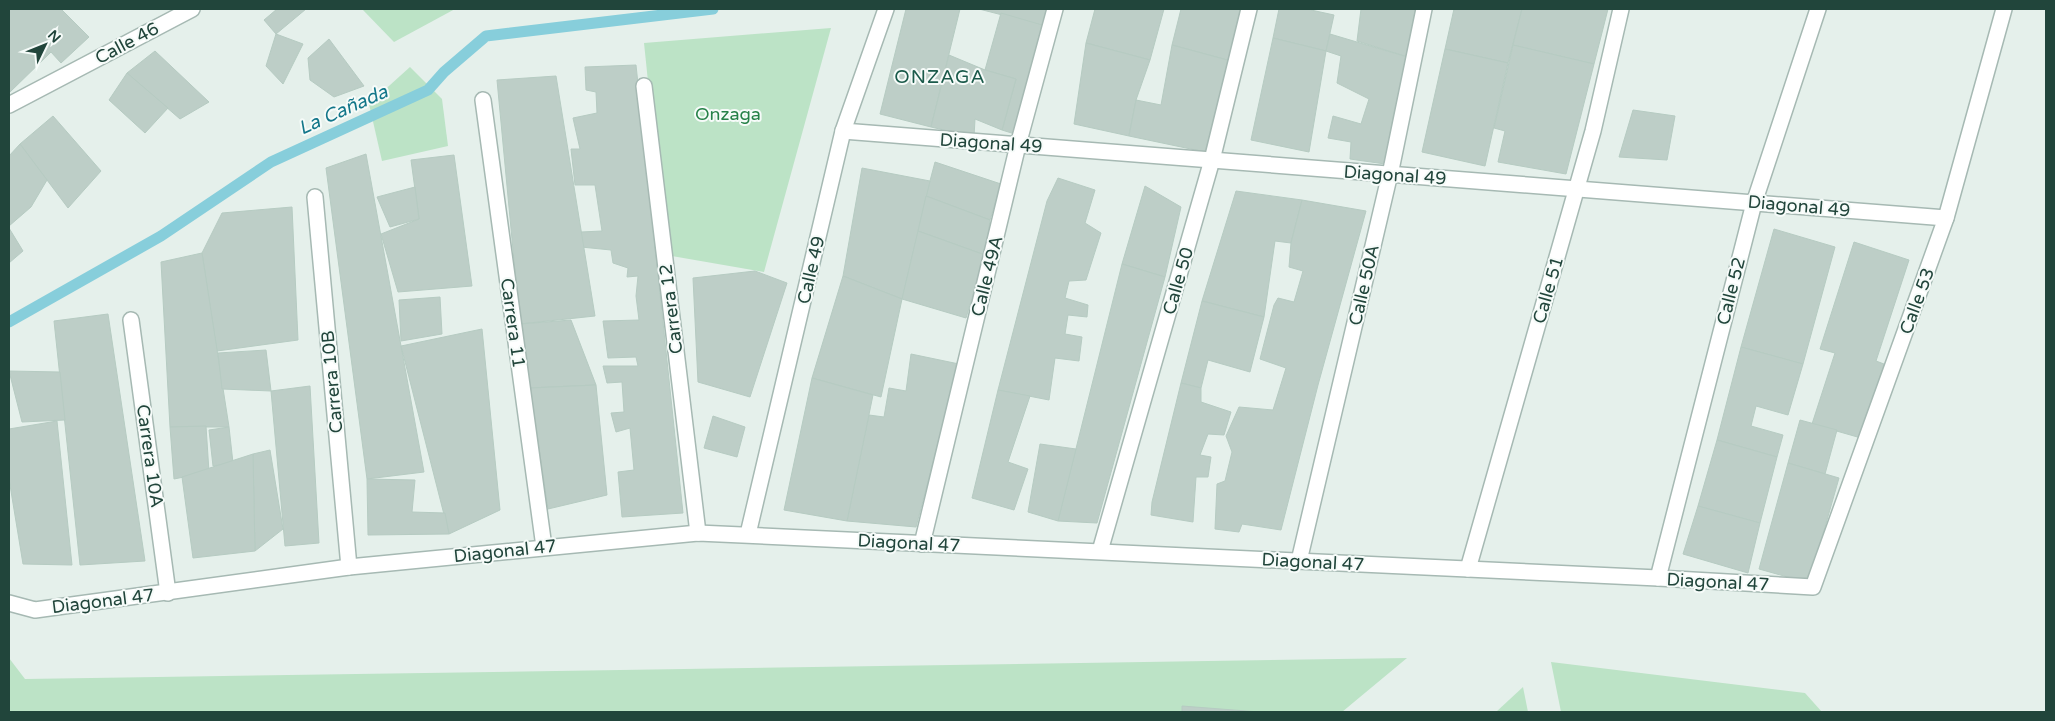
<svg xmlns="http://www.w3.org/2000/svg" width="2055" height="721" font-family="'Varela Round',sans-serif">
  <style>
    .green { fill: #bce3c6 }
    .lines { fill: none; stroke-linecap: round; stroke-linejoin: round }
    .stream { stroke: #87cedb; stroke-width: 11 }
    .building { fill: #bdcec7; stroke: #b6cbc2 }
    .street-casing { stroke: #a6b9b3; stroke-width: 18 }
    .street { stroke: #fff; stroke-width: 15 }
    .labels { text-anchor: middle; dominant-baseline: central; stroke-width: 4; stroke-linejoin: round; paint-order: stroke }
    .street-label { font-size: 18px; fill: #21453b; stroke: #f6fbf9 }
    .park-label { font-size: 18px; fill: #268148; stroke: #f6fbf9 }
    .neighbourhood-label { font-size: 19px; letter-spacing: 1px; fill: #1a5a4a; stroke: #f6fbf9 }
    .water-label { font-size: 19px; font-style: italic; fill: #127689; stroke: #f6fbf9 }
  </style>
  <rect width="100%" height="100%" fill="#e5f0eb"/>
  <!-- green -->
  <g class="green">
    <polygon points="362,9 455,9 394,42"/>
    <polygon points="831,28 764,272 666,255 644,43"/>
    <polygon points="410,67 442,99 448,146 382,161 369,104"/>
    <polygon points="9,658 25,679 1407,658 1342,712 9,712"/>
    <polygon points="1551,662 1805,693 1822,712 1561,712"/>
    <polygon points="1523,687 1528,712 1496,712"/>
  </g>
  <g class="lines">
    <!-- stream -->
    <polyline class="stream" points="9,322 161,236 271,162 428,90 444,72 486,36 713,9"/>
  </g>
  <!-- building -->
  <g class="building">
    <polygon points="9,9 61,9 89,37 61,63 51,52 9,93"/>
    <polygon points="277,9 306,9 276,34 264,20"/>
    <polygon points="906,9 960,9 931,127 880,114"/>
    <polygon points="979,9 1053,9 1049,27"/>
    <polygon points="1095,9 1164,9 1150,60 1086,43"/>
    <polygon points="1181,9 1245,9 1231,61 1172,45"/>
    <polygon points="1279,9 1312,9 1311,10 1334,15 1326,51 1273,38"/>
    <polygon points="1361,9 1424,9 1414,59 1357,41"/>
    <polygon points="1454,9 1522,9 1508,63 1445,49"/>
    <polygon points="1522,9 1608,9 1594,64 1513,45"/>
    <polygon points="1001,13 1049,27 1018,135 1002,130 1016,79 985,70"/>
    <polygon points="276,34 303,44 283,84 266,66"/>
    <polygon points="1330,34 1414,59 1392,165 1350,159 1351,142 1328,138 1333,116 1361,124 1369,99 1337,83 1341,56 1326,51"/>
    <polygon points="1273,38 1326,51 1309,152 1251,140"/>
    <polygon points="329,39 364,86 334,97 310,80 308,58"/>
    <polygon points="1086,43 1150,60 1136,100 1129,136 1074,124"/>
    <polygon points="1172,45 1231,61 1205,152 1129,136 1136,100 1161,105"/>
    <polygon points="1513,45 1594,64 1566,174 1498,162 1505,131 1494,128"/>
    <polygon points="1445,49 1508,63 1485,166 1422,152"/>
    <polygon points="155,51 209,102 180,119 127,73"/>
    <polygon points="949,55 985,70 1016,79 1002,130 975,119 974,137 931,127"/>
    <polygon points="636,65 683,513 622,517 618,472 634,470 630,428 616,432 611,413 624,412 622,382 607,383 603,366 638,366 636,357 608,358 603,321 639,320 636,296 638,276 627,277 628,268 613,263 611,250 581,247 581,232 602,231 595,185 575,185 571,149 580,149 573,118 597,113 596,92 586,90 585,67"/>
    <polygon points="127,73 168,108 145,133 109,100"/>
    <polygon points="556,76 595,316 520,324 497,80"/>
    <polygon points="1633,110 1675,116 1667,160 1619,157"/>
    <polygon points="53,116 101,171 68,208 20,144"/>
    <polygon points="20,144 47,180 31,207 9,226 9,156"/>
    <polygon points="366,154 424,472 367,479 326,168"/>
    <polygon points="454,155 472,286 398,292 381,234 419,219 411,160"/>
    <polygon points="935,162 1001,184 990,220 926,196"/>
    <polygon points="862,168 930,181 902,299 843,276"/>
    <polygon points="1058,178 1095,190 1085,223 1101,233 1086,280 1069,281 1065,298 1088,305 1087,317 1068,315 1065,334 1082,337 1079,361 1055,358 1049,400 998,390 1047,201"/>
    <polygon points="1145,186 1181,207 1165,277 1122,264"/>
    <polygon points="415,187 419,219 390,227 377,197"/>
    <polygon points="1236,191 1302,200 1291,243 1275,241 1264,317 1202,301"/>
    <polygon points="926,196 990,220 985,255 918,231"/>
    <polygon points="1302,200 1366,211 1318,385 1281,530 1242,524 1239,532 1215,529 1217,484 1225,481 1232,452 1226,436 1239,407 1273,410 1286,368 1260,359 1274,305 1278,298 1294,302 1303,271 1289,267 1291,243"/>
    <polygon points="292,207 298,340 217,351 202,253 222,213"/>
    <polygon points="9,228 23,251 9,263"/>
    <polygon points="1774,229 1835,247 1803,364 1741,347"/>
    <polygon points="918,231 985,255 966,318 902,299"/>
    <polygon points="1854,242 1909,260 1876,361 1884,364 1861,438 1812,424 1835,353 1820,349"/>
    <polygon points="202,253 229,427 170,427 161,262"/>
    <polygon points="1122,264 1165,277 1097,523 1058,521"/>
    <polygon points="755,271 787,283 750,397 698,382 693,278"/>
    <polygon points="843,276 902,299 881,397 812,378"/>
    <polygon points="440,297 442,334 401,341 399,300"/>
    <polygon points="1202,301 1264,317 1250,372 1208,360 1201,388 1181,383"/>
    <polygon points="108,314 145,561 80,565 54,321"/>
    <polygon points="571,320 596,385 530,388 520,324"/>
    <polygon points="482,329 500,510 449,534 401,346"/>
    <polygon points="1741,347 1803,364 1788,415 1756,406 1751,426 1783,435 1777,457 1717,440"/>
    <polygon points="266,350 271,391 222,389 218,353"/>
    <polygon points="911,354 959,364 916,527 847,521 869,415 884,417 889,388 906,391"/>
    <polygon points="9,371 60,372 65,420 22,422"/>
    <polygon points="812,378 873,395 847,521 784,510"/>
    <polygon points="1181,383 1201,388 1201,402 1231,412 1224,435 1208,434 1200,455 1211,457 1208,477 1196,477 1193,522 1151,515 1152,502"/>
    <polygon points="596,385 607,495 548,509 530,388"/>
    <polygon points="310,386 319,543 285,546 271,391"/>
    <polygon points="998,390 1030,396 1008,462 1028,469 1014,510 972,498"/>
    <polygon points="713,416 745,427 737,457 704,448"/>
    <polygon points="1800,420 1837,430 1825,474 1788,463"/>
    <polygon points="57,421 72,565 23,564 9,479 9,429"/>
    <polygon points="206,426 209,472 174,479 170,427"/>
    <polygon points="229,427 233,463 213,466 209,430"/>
    <polygon points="1717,440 1777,457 1760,523 1698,506"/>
    <polygon points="1040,444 1076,449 1058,521 1028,512"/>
    <polygon points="270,450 283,529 255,551 253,454"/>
    <polygon points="253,454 255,551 193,558 182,477"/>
    <polygon points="1788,463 1839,478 1809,583 1759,569"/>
    <polygon points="367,479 415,480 412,512 445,513 449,534 368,535"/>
    <polygon points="1698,506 1760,523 1748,573 1683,554"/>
    <polygon points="1182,706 1259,712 1182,712"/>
  </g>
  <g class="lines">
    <!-- street casing -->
    <g class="street-casing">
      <g id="street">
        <polyline points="644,86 698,533"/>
        <polyline points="483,100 544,547"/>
        <polyline points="9,105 192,9"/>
        <polyline points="843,131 1946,218"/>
        <polyline points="315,197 349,567"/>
        <polyline points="131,320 168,593"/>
        <polyline points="748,534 843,131 886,9"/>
        <polyline points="922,544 1018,145 1055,9"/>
        <polyline points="1100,551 1212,160 1249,9"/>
        <polyline points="1299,561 1392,165 1424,9"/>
        <polyline points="1468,569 1593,131 1621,9"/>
        <polyline points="1658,578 1754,203 1818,9"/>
        <polyline points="9,603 35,610 349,567 698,533 1658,578 1813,587 1946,218 2004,9"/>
      </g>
    </g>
    <!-- street -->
    <use href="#street" class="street"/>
  </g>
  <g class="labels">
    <!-- street labels -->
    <g class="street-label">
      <text transform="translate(127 43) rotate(-28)">Calle 46</text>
      <text transform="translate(991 143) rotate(4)">Diagonal 49</text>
      <text transform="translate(1395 175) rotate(4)">Diagonal 49</text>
      <text transform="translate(1799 206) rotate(5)">Diagonal 49</text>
      <text transform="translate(811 270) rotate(-77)">Calle 49</text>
      <text transform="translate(987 276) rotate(-76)">Calle 49A</text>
      <text transform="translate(1178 281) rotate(-74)">Calle 50</text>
      <text transform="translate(1364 285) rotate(-77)">Calle 50A</text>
      <text transform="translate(1548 290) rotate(-74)">Calle 51</text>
      <text transform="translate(1731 291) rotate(-76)">Calle 52</text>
      <text transform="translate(1917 301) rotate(-70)">Calle 53</text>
      <text transform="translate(671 309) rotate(-97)">Carrera 12</text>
      <text transform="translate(513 323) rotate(82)">Carrera 11</text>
      <text transform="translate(332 382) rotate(-95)">Carrera 10B</text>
      <text transform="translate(150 456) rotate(82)">Carrera 10A</text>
      <text transform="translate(909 543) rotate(3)">Diagonal 47</text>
      <text transform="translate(505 551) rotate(-6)">Diagonal 47</text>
      <text transform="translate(1313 562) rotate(3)">Diagonal 47</text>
      <text transform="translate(1718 582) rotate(3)">Diagonal 47</text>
      <text transform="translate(103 601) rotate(-7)">Diagonal 47</text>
    </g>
    <!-- park labels -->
    <g class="park-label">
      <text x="728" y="114">Onzaga</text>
    </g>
    <!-- neighbourhood labels -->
    <g class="neighbourhood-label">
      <text x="940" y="77">ONZAGA</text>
    </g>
    <!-- water labels -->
    <g class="water-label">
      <text transform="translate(343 110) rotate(-24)">La Cañada</text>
    </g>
  </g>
  <!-- border -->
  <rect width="2055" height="721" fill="none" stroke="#21453b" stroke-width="20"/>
  <!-- north arrow -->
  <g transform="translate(45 45) rotate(47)" stroke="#f6fbf9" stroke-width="4" paint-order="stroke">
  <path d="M0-4L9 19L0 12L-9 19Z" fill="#21453b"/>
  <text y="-8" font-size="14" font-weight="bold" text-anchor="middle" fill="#21453b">N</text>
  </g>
</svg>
